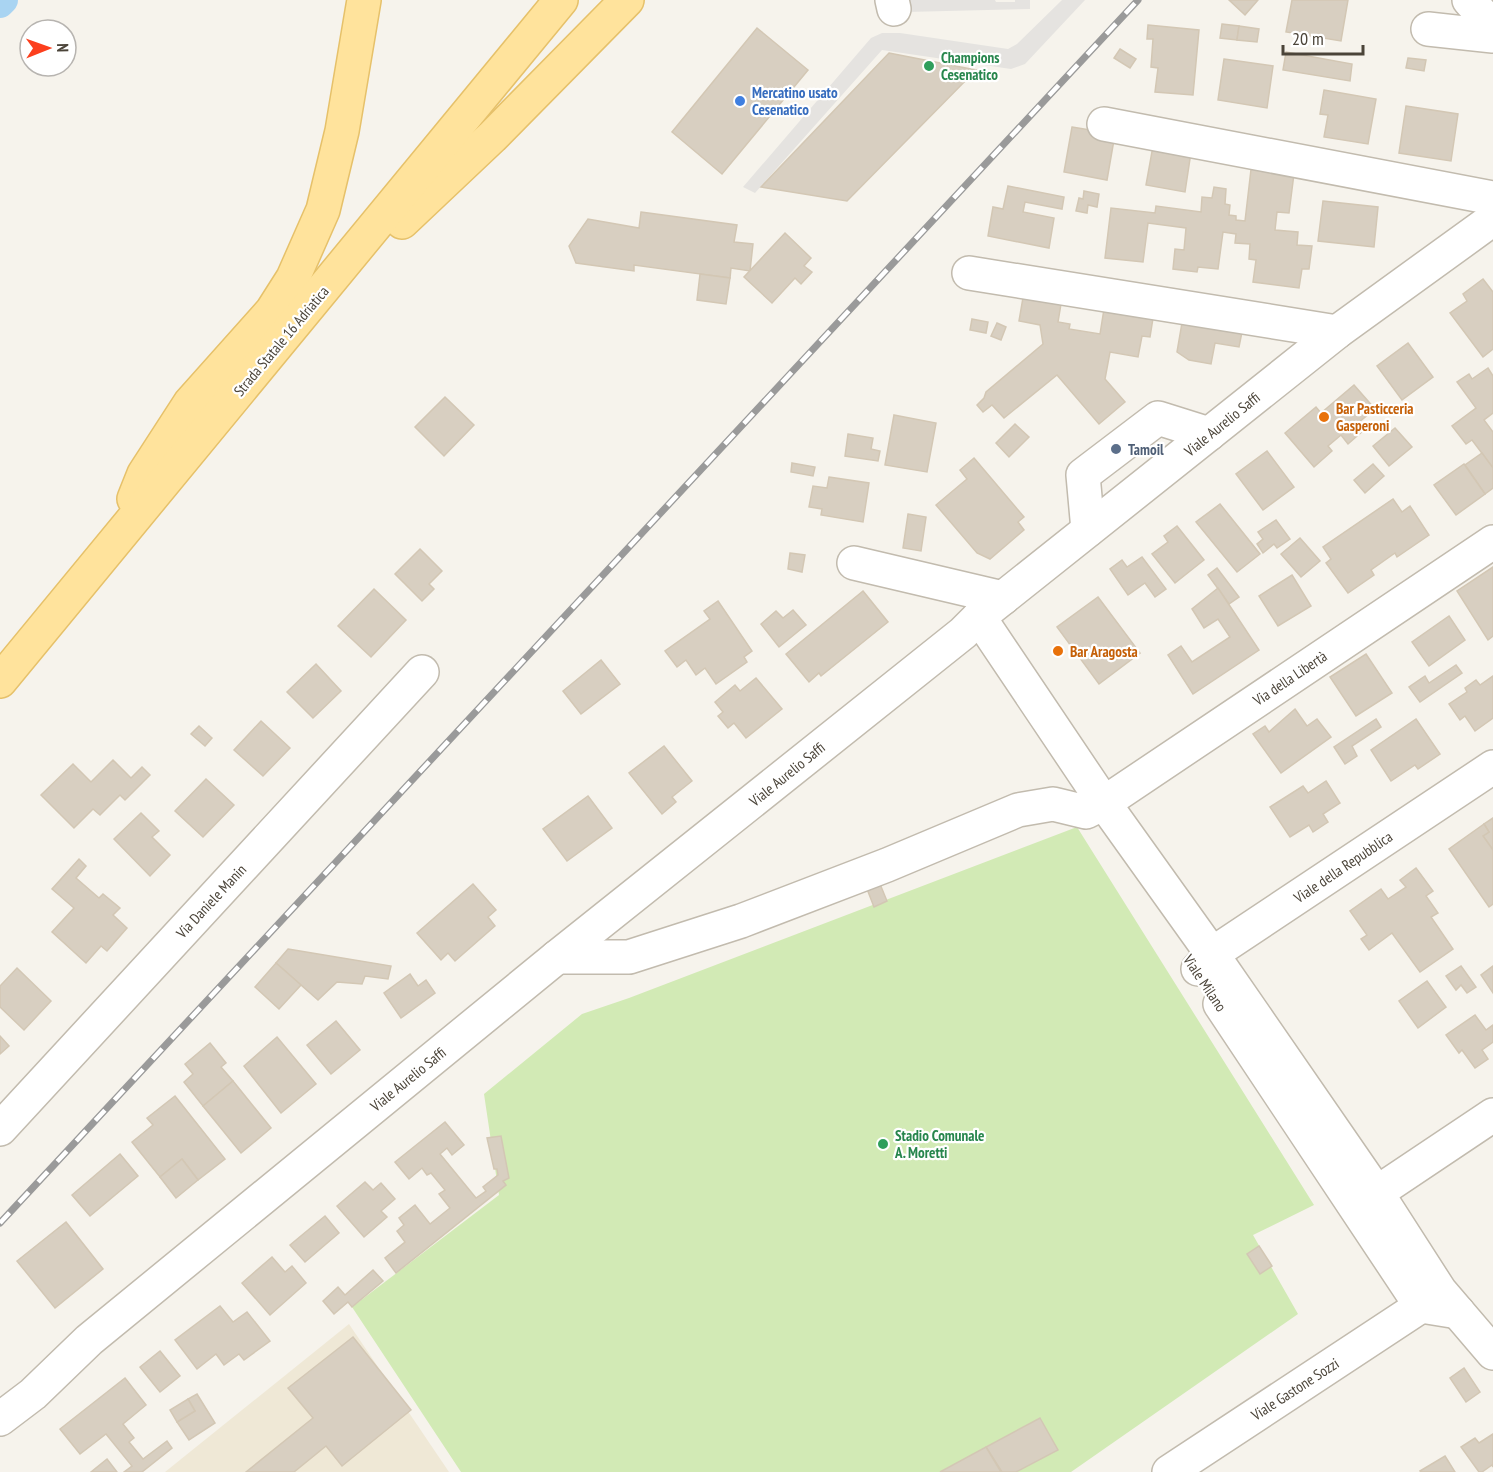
<svg xmlns="http://www.w3.org/2000/svg" width="1493" height="1472" font-family="'PT Sans Narrow',sans-serif">
  <style>
    .education { fill: #efe8d6 }
    .green { fill: #d2eab5 }
    .parking { fill: #e5e3e0 }
    .lines { fill: none; stroke-linecap: round; stroke-linejoin: round }
    .canal { stroke: #a9d4f2; stroke-width: 28 }
    .building { fill: #d8cfc1; stroke: #d3c7b4; stroke-width: 1.5 }
    .minor-casing { stroke: #c2bbae; stroke-width: 36 }
    .major-casing { stroke: #e6c16a; stroke-width: 36 }
    .minor { stroke: #fff; stroke-width: 33 }
    .major { stroke: #ffe39c; stroke-width: 33 }
    .rail-casing { stroke: #9a9a9a; stroke-width: 7 }
    .rail { stroke: #fff; stroke-width: 4.5; stroke-dasharray: 14; stroke-linecap: butt }
    .leisure-dot { fill: #2e9e5b; stroke: #fff; stroke-width: 2 }
    .shop-dot { fill: #3f7fe0; stroke: #fff; stroke-width: 2 }
    .food-dot { fill: #e8710a; stroke: #fff; stroke-width: 2 }
    .service-dot { fill: #5c6f8a; stroke: #fff; stroke-width: 2 }
    .labels { text-anchor: middle; dominant-baseline: central; stroke-width: 4.5; stroke-linejoin: round; paint-order: stroke }
    .leisure-label { font-size: 15px; font-weight: bold; fill: #27864d; stroke: #fff; text-anchor: start }
    .shop-label { font-size: 15px; font-weight: bold; fill: #366cbe; stroke: #fff; text-anchor: start }
    .street-label { font-size: 15px; fill: #4b4439; stroke: #fff }
    .food-label { font-size: 15px; font-weight: bold; fill: #c56008; stroke: #fff; text-anchor: start }
    .service-label { font-size: 15px; font-weight: bold; fill: #4e5e75; stroke: #fff; text-anchor: start }
  </style>
  <rect width="100%" height="100%" fill="#f6f3ec"/>
  <!-- education -->
  <polygon class="education" points="349,1324 449,1472 165,1472"/>
  <!-- green -->
  <polygon class="green" points="1077,827 1314,1205 1253,1235 1298,1314 1071,1472 461,1472 352,1307 499,1195 484,1094 582,1014 629,998"/>
  <!-- parking -->
  <g class="parking">
    <polygon points="906,0 995,0 996,2 1015,2 1015,0 1030,0 1030,9 906,12"/>
    <polygon points="1062,0 1085,0 1025,64 1011,69 882,50 755,193 743,187 871,38 882,33 900,33 1008,49 1017,44"/>
  </g>
  <g class="lines">
    <!-- canal -->
    <polyline class="canal" points="0,4 4,0"/>
  </g>
  <!-- building -->
  <g class="building">
    <polygon points="1229,0 1258,0 1245,15"/>
    <polygon points="1292,0 1348,0 1341,41 1286,32"/>
    <polygon points="1222,24 1239,26 1237,40 1220,38"/>
    <polygon points="1148,25 1199,30 1193,95 1155,92 1158,68 1151,67 1153,39 1147,39"/>
    <polygon points="1239,26 1259,29 1257,42 1237,40"/>
    <polygon points="757,28 808,70 722,174 672,132"/>
    <polygon points="1120,49 1136,59 1130,68 1114,58"/>
    <polygon points="1286,52 1352,64 1350,81 1283,70"/>
    <polygon points="889,53 976,70 847,201 761,187"/>
    <polygon points="1408,58 1426,60 1424,71 1406,68"/>
    <polygon points="1224,59 1273,66 1267,108 1218,100"/>
    <polygon points="1324,90 1376,99 1368,144 1324,137 1328,115 1320,114"/>
    <polygon points="1406,106 1458,114 1451,161 1399,153"/>
    <polygon points="1072,127 1115,134 1107,180 1064,172"/>
    <polygon points="1153,146 1191,152 1185,192 1146,185"/>
    <polygon points="1252,161 1295,166 1289,213 1277,212 1275,230 1298,232 1297,245 1312,246 1309,269 1302,269 1299,288 1253,282 1256,260 1249,259 1250,244 1235,243 1236,234 1223,232 1218,269 1198,267 1197,272 1173,269 1175,249 1184,250 1186,228 1148,223 1143,262 1105,258 1111,208 1155,213 1156,206 1201,212 1202,197 1212,198 1214,187 1226,189 1225,204 1230,205 1229,215 1236,216 1236,220 1245,221"/>
    <polygon points="1008,186 1064,197 1062,209 1025,202 1023,212 1054,218 1049,248 988,236 993,207 1003,209"/>
    <polygon points="1084,191 1099,194 1097,207 1088,205 1087,213 1076,211 1079,198 1083,199"/>
    <polygon points="1323,201 1378,207 1374,247 1318,241"/>
    <polygon points="641,212 737,225 734,242 753,244 750,271 731,268 730,278 634,265 634,271 576,263 569,246 588,219 639,228"/>
    <polygon points="785,233 811,258 804,266 812,272 801,284 795,278 772,303 744,277"/>
    <polygon points="700,274 730,278 726,304 697,300"/>
    <polygon points="1483,279 1493,292 1493,349 1483,357 1450,313 1467,301 1463,294"/>
    <polygon points="1025,286 1063,292 1058,322 1070,324 1069,329 1100,334 1105,303 1154,312 1150,337 1142,336 1138,357 1110,352 1105,379 1125,402 1099,424 1057,375 1004,418 992,405 983,412 977,405 984,398 986,392 1043,344 1040,325 1019,321"/>
    <polygon points="1183,317 1243,327 1239,347 1215,343 1211,364 1189,360 1177,352"/>
    <polygon points="972,319 988,322 986,333 970,330"/>
    <polygon points="997,323 1006,327 1001,340 991,336"/>
    <polygon points="1408,343 1433,377 1402,400 1377,366"/>
    <polygon points="1488,368 1493,376 1493,413 1484,420 1493,432 1493,468 1472,440 1466,444 1452,426 1476,408 1457,382 1469,374 1472,379"/>
    <polygon points="1354,385 1375,409 1358,423 1364,430 1348,444 1341,435 1328,446 1332,451 1314,467 1285,433 1316,407 1321,413"/>
    <polygon points="445,397 474,425 444,456 415,427"/>
    <polygon points="894,415 936,423 927,472 885,465"/>
    <polygon points="1015,424 1029,437 1009,457 996,443"/>
    <polygon points="1395,428 1412,447 1389,466 1373,446"/>
    <polygon points="848,434 873,438 871,449 880,451 878,461 845,456"/>
    <polygon points="1267,451 1294,487 1263,510 1236,474"/>
    <polygon points="1482,453 1493,468 1493,488 1485,494 1465,465"/>
    <polygon points="974,458 1024,517 1018,522 1024,530 990,559 977,553 936,505 967,479 960,470"/>
    <polygon points="792,463 815,467 813,476 791,472"/>
    <polygon points="1373,464 1384,476 1365,493 1354,480"/>
    <polygon points="1464,464 1485,494 1456,515 1434,485"/>
    <polygon points="829,477 869,483 863,522 821,515 822,509 809,507 813,486 827,488"/>
    <polygon points="1393,499 1402,512 1410,506 1429,535 1397,557 1395,553 1371,570 1374,575 1348,593 1326,563 1331,559 1323,547"/>
    <polygon points="1220,504 1260,554 1237,572 1196,522"/>
    <polygon points="908,514 926,517 921,551 903,548"/>
    <polygon points="1276,520 1290,539 1277,548 1274,544 1263,553 1257,544 1263,539 1258,532"/>
    <polygon points="1177,526 1204,560 1175,583 1152,554 1168,542 1164,536"/>
    <polygon points="1300,538 1320,561 1301,577 1281,554"/>
    <polygon points="420,549 442,571 429,584 434,589 422,601 395,574"/>
    <polygon points="790,553 805,555 802,572 788,569"/>
    <polygon points="1142,557 1166,589 1155,597 1145,583 1128,595 1110,569 1122,560 1127,567"/>
    <polygon points="1493,567 1493,636 1488,640 1457,591"/>
    <polygon points="1217,568 1239,597 1229,604 1208,575"/>
    <polygon points="1292,575 1311,606 1278,626 1259,596"/>
    <polygon points="1218,588 1259,650 1193,694 1168,655 1181,646 1192,662 1230,637 1218,619 1204,628 1192,609"/>
    <polygon points="374,589 406,620 371,657 338,626"/>
    <polygon points="863,591 888,622 821,676 819,673 809,682 786,654"/>
    <polygon points="1098,597 1140,653 1099,684 1057,627"/>
    <polygon points="718,601 752,651 744,657 747,662 716,684 705,668 696,675 686,660 677,667 665,651 710,619 704,611"/>
    <polygon points="793,610 806,625 779,647 761,624 776,611 783,618"/>
    <polygon points="1449,616 1465,640 1429,666 1412,642"/>
    <polygon points="1366,654 1392,693 1356,716 1330,677"/>
    <polygon points="601,660 620,684 581,714 563,691"/>
    <polygon points="316,664 341,691 313,718 287,692"/>
    <polygon points="1456,665 1462,673 1420,702 1409,687 1425,676 1429,683"/>
    <polygon points="1493,676 1493,718 1475,731 1465,716 1460,720 1449,704 1467,692 1465,688 1476,680 1480,685"/>
    <polygon points="756,678 782,709 746,738 734,723 728,728 718,716 723,712 715,702 735,685 740,691"/>
    <polygon points="1295,709 1307,726 1317,719 1331,737 1281,773 1253,734 1265,726 1269,732"/>
    <polygon points="1376,719 1381,727 1352,746 1357,756 1345,764 1334,747"/>
    <polygon points="1416,719 1440,754 1418,769 1415,765 1391,781 1371,750"/>
    <polygon points="261,721 290,748 263,776 234,750"/>
    <polygon points="199,726 212,738 205,746 191,734"/>
    <polygon points="664,746 692,781 672,797 676,802 662,814 629,773"/>
    <polygon points="113,760 131,778 142,767 150,775 125,800 120,795 100,815 93,809 74,828 41,795 73,764 91,782"/>
    <polygon points="206,779 234,805 203,837 175,811"/>
    <polygon points="1326,781 1340,803 1323,814 1328,822 1313,832 1309,825 1290,837 1270,807 1303,786 1308,793"/>
    <polygon points="588,796 612,828 567,861 543,829"/>
    <polygon points="141,813 159,831 152,837 170,855 150,876 114,839"/>
    <polygon points="1493,818 1493,850 1483,836 1489,832 1484,824"/>
    <polygon points="1484,824 1489,832 1483,836 1493,850 1493,904 1489,907 1449,849"/>
    <polygon points="79,859 86,866 76,878 99,898 103,894 120,908 113,915 127,928 107,951 101,946 86,963 52,932 74,908 52,889"/>
    <polygon points="1416,868 1433,891 1426,896 1438,913 1431,917 1453,949 1420,972 1392,933 1369,950 1361,939 1367,935 1350,911 1381,889 1388,899 1406,887 1400,880"/>
    <polygon points="473,884 496,910 488,917 495,926 455,961 448,953 441,960 417,933"/>
    <polygon points="880,884 887,901 874,907 867,889"/>
    <polygon points="288,949 391,966 388,979 365,976 362,984 337,982 318,1000 276,963"/>
    <polygon points="276,963 301,985 279,1009 255,987"/>
    <polygon points="1461,966 1476,987 1467,993 1461,985 1456,990 1446,976"/>
    <polygon points="1493,966 1493,993 1481,975"/>
    <polygon points="17,968 51,1001 24,1030 0,1007 0,986"/>
    <polygon points="410,974 418,986 426,980 435,993 401,1018 384,993"/>
    <polygon points="1427,981 1446,1007 1418,1028 1399,1001"/>
    <polygon points="1475,1015 1486,1030 1493,1025 1493,1042 1482,1050 1488,1059 1475,1068 1462,1050 1459,1053 1446,1035"/>
    <polygon points="336,1021 360,1050 331,1074 307,1045"/>
    <polygon points="0,1036 9,1046 0,1054"/>
    <polygon points="277,1037 316,1084 281,1113 244,1066"/>
    <polygon points="210,1043 226,1063 221,1067 233,1081 203,1106 184,1082 193,1074 185,1064"/>
    <polygon points="233,1081 271,1128 241,1153 203,1106"/>
    <polygon points="175,1096 225,1159 198,1180 182,1159 160,1177 132,1142 153,1125 147,1118"/>
    <polygon points="445,1122 464,1145 452,1155 447,1148 440,1154 476,1198 486,1191 483,1187 498,1175 497,1169 494,1169 487,1138 501,1136 509,1178 503,1181 506,1185 396,1273 385,1258 405,1242 397,1231 404,1225 399,1218 415,1205 430,1224 450,1208 439,1194 445,1190 431,1173 427,1175 422,1168 409,1179 395,1162"/>
    <polygon points="120,1154 138,1176 90,1216 72,1195"/>
    <polygon points="182,1159 198,1180 176,1198 160,1177"/>
    <polygon points="365,1182 373,1190 381,1183 395,1199 381,1211 387,1217 364,1237 337,1206"/>
    <polygon points="325,1216 339,1233 305,1262 290,1245"/>
    <polygon points="66,1222 103,1269 55,1308 17,1261"/>
    <polygon points="1259,1246 1272,1266 1260,1274 1247,1254"/>
    <polygon points="272,1257 285,1272 292,1266 306,1283 270,1315 242,1283"/>
    <polygon points="373,1270 383,1281 352,1307 348,1302 334,1314 323,1301 338,1287 345,1295"/>
    <polygon points="220,1306 233,1322 247,1312 270,1341 244,1360 239,1354 224,1365 216,1354 197,1369 175,1340"/>
    <polygon points="353,1337 411,1410 342,1466 326,1446 294,1472 246,1472 313,1418 288,1388"/>
    <polygon points="160,1351 180,1376 160,1392 140,1367"/>
    <polygon points="1464,1368 1480,1392 1466,1402 1450,1378"/>
    <polygon points="125,1378 146,1405 123,1424 134,1438 129,1442 143,1459 167,1441 172,1448 142,1472 124,1472 132,1466 106,1434 80,1454 60,1429"/>
    <polygon points="197,1394 215,1423 189,1440 177,1422 195,1411 188,1399"/>
    <polygon points="188,1399 195,1411 177,1422 170,1410"/>
    <polygon points="1040,1418 1058,1450 1016,1472 1002,1472 986,1447"/>
    <polygon points="1493,1434 1493,1467 1492,1465 1482,1472 1479,1472 1461,1447 1475,1438 1479,1443"/>
    <polygon points="986,1447 1001,1472 940,1472"/>
    <polygon points="1445,1456 1455,1472 1421,1472 1420,1471"/>
    <polygon points="107,1459 117,1472 91,1472"/>
  </g>
  <g class="lines">
    <!-- minor casing -->
    <g class="minor-casing">
      <g id="minor">
        <polyline points="892,0 894,9"/>
        <polyline points="1469,0 1493,27"/>
        <polyline points="1428,29 1493,36"/>
        <polyline points="1104,124 1493,198"/>
        <polyline points="969,273 1337,332"/>
        <polyline points="1088,530 1083,475 1158,418 1209,434"/>
        <polyline points="854,563 1003,598"/>
        <polyline points="979,617 1104,803 1212,954 1377,1193 1440,1291 1493,1353"/>
        <polyline points="557,957 629,957 741,921 887,865 1018,810 1053,804 1086,812 1104,803 1493,542"/>
        <polyline points="1198,969 1212,954 1493,767"/>
        <polyline points="1220,1004 1421,1306 1458,1312"/>
        <polyline points="0,1129 422,672"/>
        <polyline points="1360,1204 1493,1115"/>
        <polyline points="0,1419 33,1394 89,1340 557,957 963,633 979,617 1337,332 1493,219"/>
        <polyline points="1169,1472 1421,1306"/>
      </g>
    </g>
    <!-- major casing -->
    <g class="major-casing">
      <g id="major">
        <polyline points="402,222 492,137 627,0"/>
        <polyline points="134,499 144,474 190,403 272,311 293,278 323,210 342,131 364,0"/>
        <polyline points="0,681 561,0"/>
      </g>
    </g>
    <!-- minor -->
    <use href="#minor" class="minor"/>
    <!-- major -->
    <use href="#major" class="major"/>
    <!-- rail casing -->
    <g class="rail-casing">
      <polyline id="rail" points="0,1223 1138,0"/>
    </g>
    <!-- rail -->
    <use href="#rail" class="rail"/>
  </g>
  <!-- markers -->
  <g class="leisure-dot">
    <circle cx="929" cy="66" r="6"/>
    <circle cx="883" cy="1144" r="6"/>
  </g>
  <circle class="shop-dot" cx="740" cy="101" r="6"/>
  <g class="food-dot">
    <circle cx="1324" cy="417" r="6"/>
    <circle cx="1058" cy="651" r="6"/>
  </g>
  <circle class="service-dot" cx="1116" cy="449" r="6"/>
  <g class="labels">
    <!-- leisure labels -->
    <g class="leisure-label">
      <text x="941" y="57">Champions<tspan x="941" dy="17">Cesenatico</tspan></text>
      <text x="895" y="1135">Stadio Comunale<tspan x="895" dy="17">A. Moretti</tspan></text>
    </g>
    <!-- shop labels -->
    <g class="shop-label">
      <text x="752" y="92">Mercatino usato<tspan x="752" dy="17">Cesenatico</tspan></text>
    </g>
    <!-- street labels -->
    <g class="street-label">
      <text transform="translate(281 341) rotate(-50)">Strada Statale 16 Adriatica</text>
      <text transform="translate(1222 424) rotate(-39)">Viale Aurelio Saffi</text>
      <text transform="translate(1290 678) rotate(-34)">Via della Libertà</text>
      <text transform="translate(787 774) rotate(-39)">Viale Aurelio Saffi</text>
      <text transform="translate(1343 867) rotate(-34)">Viale della Repubblica</text>
      <text transform="translate(211 901) rotate(-47)">Via Daniele Manin</text>
      <text transform="translate(1205 983) rotate(56)">Viale Milano</text>
      <text transform="translate(408 1079) rotate(-39)">Viale Aurelio Saffi</text>
      <text transform="translate(1295 1389) rotate(-33)">Viale Gastone Sozzi</text>
    </g>
    <!-- food labels -->
    <g class="food-label">
      <text x="1336" y="408">Bar Pasticceria<tspan x="1336" dy="17">Gasperoni</tspan></text>
      <text x="1070" y="651">Bar Aragosta</text>
    </g>
    <!-- service labels -->
    <g class="service-label">
      <text x="1128" y="449">Tamoil</text>
    </g>
  </g>
  <!-- north arrow -->
  <g transform="translate(48 48) rotate(89)"><circle r="28" fill="#ffffff" stroke="#b7b4b0" stroke-width="1.5"/>
  <path d="M0-4.5L10 22L0 15L-10 22Z" fill="#fc3f1d"/>
  <text y="-9" font-size="16" font-weight="bold" text-anchor="middle" fill="#4b4439">N</text>
  </g>
  <!-- scale -->
  <path d="M1283 45v9h80v-9" fill="none" stroke="#4b4439" stroke-width="3"/>
  <text x="1292" y="45" font-size="18" fill="#4b4439" stroke="#ffffff" stroke-width="4.5" paint-order="stroke">20 m</text>
</svg>
